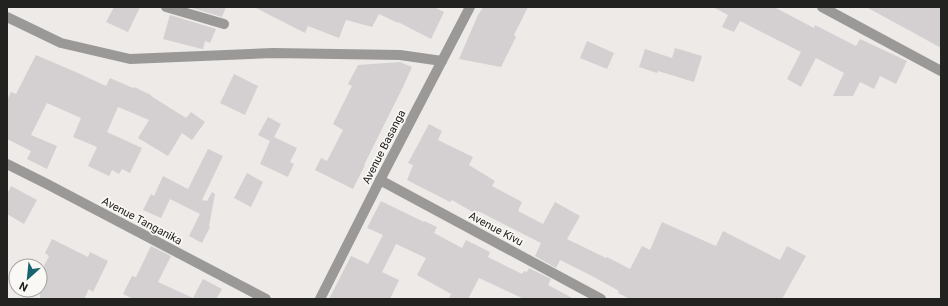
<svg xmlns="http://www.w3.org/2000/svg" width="948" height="306" font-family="Roboto,sans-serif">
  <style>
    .building { fill: #d4d0d1 }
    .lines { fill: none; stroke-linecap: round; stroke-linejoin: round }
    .street { stroke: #9b9998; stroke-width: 10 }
    .labels { text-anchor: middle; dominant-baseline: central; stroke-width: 3.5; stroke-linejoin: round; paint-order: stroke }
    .street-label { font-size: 11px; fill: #222221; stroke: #faf8f5 }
  </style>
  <rect width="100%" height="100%" fill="#edeae8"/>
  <!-- building -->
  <g class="building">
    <polygon points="114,7 140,7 128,32 106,22"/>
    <polygon points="189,7 226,7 222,17"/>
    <polygon points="254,7 434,7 444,12 431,39 398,22 398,23 379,14 372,27 346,20 339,38 308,26 305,33"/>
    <polygon points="483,7 528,7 514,35 516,37 501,67 459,59 478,15"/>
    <polygon points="713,7 774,7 814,28 815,25 856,46 860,39 907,61 896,84 880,76 874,89 860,82 853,96 833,96 844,73 816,58 801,87 787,79 801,52 740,21 734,32 722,27 728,15"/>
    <polygon points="866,7 941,7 941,48 914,33"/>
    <polygon points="170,15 216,29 210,43 205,41 203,49 202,49 163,39"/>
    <polygon points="587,41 614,53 607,69 580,58"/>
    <polygon points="675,48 702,56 694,82 658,71 657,73 639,67 645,49 672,58"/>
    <polygon points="36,55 78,73 106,86 110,78 133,88 134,87 151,95 151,96 186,118 191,112 205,122 192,140 182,133 168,156 138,138 149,120 118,107 107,132 142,148 130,173 122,169 119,174 112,170 109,176 88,166 97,147 73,137 81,118 47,103 31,135 57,146 47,169 27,159 31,151 7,139 7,100 11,92 16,94"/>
    <polygon points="400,62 412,67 403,87 364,165 365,165 353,189 315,170 321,158 327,161 343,130 333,124 352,86 348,84 358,65"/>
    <polygon points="234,74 258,86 245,115 220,103"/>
    <polygon points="268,117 281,124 274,137 297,148 290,162 294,164 288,177 260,164 270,141 258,135"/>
    <polygon points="429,124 442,131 438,140 473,157 469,165 495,181 492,186 522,202 518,211 543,224 555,202 580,216 567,239 606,258 607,257 630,269 642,246 650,250 662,222 716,246 723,231 780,260 787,246 806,256 782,299 630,299 618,293 619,291 592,276 560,260 556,268 535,256 541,243 478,211 476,214 452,200 450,202 407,180 413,165 408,163"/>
    <polygon points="208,149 223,156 202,200 207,201 212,192 215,194 209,226 210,227 202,243 189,236 200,214 170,199 161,218 143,210 151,194 154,196 163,176 188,189"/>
    <polygon points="247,173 263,182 251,207 234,198"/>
    <polygon points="11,186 37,200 24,224 7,214 7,194"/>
    <polygon points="381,201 424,222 424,221 437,227 434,233 462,248 466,240 490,252 488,257 522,274 524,271 527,272 529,268 551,279 548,285 574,299 524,299 479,278 468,299 449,299 451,294 417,275 426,258 396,244 382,272 399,280 390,299 329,299 351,256 368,264 383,235 367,228"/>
    <polygon points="52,239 88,257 90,252 108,261 93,292 89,289 84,299 40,299 40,274 49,256 45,253"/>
    <polygon points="151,246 171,256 158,282 193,298 203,279 222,289 216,299 133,299 123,294 132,276 136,277"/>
  </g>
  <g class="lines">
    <!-- street -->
    <g class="street">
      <polyline points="166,7 224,24"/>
      <polyline points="822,7 941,71"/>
      <polyline points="7,17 61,43 130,59 273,53 400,55 442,61"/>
      <polyline points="7,164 47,184 266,299"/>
      <polyline points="380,180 601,299"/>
      <polyline points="320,299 380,180 470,7"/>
    </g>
  </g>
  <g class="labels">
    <!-- street labels -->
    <g class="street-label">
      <text transform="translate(384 147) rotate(-63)">Avenue Basanga</text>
      <text transform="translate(142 221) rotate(28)">Avenue Tanganika</text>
      <text transform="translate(496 229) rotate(28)">Avenue Kivu</text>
    </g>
  </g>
  <!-- border -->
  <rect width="948" height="306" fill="none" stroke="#222221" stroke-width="16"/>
  <!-- north arrow -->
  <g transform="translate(28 278) rotate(207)"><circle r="19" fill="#faf8f5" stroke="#a4a2a0"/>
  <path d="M0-3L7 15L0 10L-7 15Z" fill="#18646e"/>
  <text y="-6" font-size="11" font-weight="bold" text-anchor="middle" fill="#222221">N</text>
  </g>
</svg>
